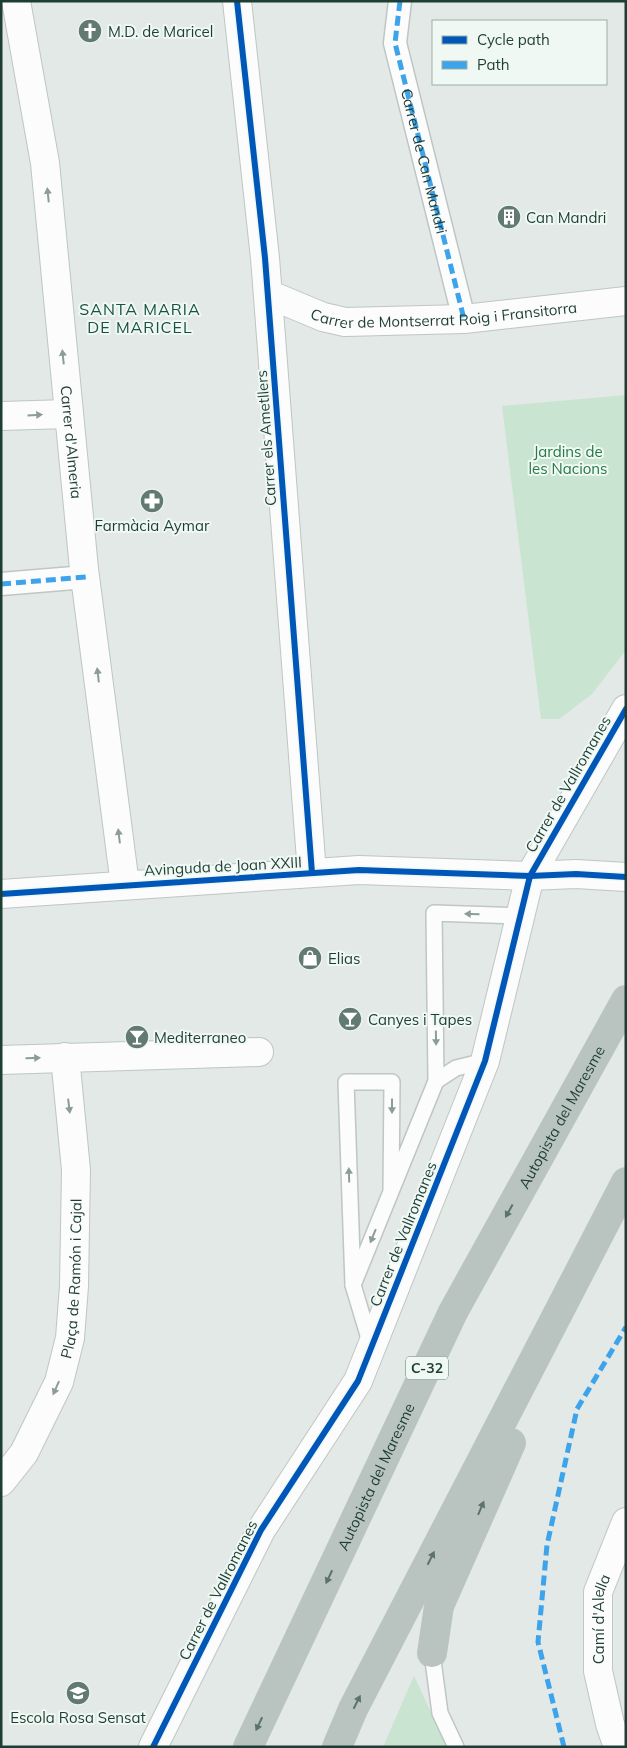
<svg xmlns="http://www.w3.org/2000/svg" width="627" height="1748" font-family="Mulish,sans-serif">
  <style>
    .green { fill: #c9e4d1 }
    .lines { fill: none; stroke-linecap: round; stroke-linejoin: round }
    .service-casing { stroke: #bfc6c3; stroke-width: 18 }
    .pedestrian-casing { stroke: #bfc6c3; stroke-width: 25 }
    .minor-casing { stroke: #bfc6c3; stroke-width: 30 }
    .motorway-casing { stroke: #bbc5c2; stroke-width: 30 }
    .service { stroke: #fbfcfb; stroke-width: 15 }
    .pedestrian { stroke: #fbfcfb; stroke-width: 22 }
    .minor { stroke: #fbfcfb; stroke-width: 28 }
    .motorway { stroke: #b9c3c0; stroke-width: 28 }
    .quiet { stroke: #3da4eb; stroke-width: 5; stroke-dasharray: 10 5; stroke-linecap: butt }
    .cycleway-casing { stroke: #f0f8f4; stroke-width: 9 }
    .cycleway { stroke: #0057b8; stroke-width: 6 }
    .oneway { fill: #8c9d98 }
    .oneway2 { fill: #5c736c }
    .labels { text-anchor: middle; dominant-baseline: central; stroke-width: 4; stroke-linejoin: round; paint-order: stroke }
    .shield { fill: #f0f8f4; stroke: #5d766e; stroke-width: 1 }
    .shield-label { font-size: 14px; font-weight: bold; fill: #1e3e34 }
    .poi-label { font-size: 15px; fill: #1e3e34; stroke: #f0f8f4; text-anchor: start }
    .street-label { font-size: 15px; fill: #1e3e34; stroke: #f0f8f4 }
    .park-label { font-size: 15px; fill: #247a41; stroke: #f0f8f4 }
    .neighbourhood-label { font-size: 16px; letter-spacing: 1px; fill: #185241; stroke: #f0f8f4 }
  </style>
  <rect width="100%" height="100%" fill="#e2e9e6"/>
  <!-- green -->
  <g class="green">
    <polygon points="626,395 626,650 592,694 559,719 541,719 502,406"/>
    <polygon points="414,1676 447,1747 383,1747"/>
  </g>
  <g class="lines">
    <!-- service casing -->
    <g class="service-casing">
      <g id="service">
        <polyline points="436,1081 456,1068 485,1061"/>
        <polyline points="391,1190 392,1082 346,1082 353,1285 436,1081 434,913 521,916"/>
        <polyline points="353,1285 371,1345"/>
        <polyline points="432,1653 440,1713 456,1747"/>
      </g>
    </g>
    <!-- pedestrian casing -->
    <g class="pedestrian-casing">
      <g id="pedestrian">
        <polyline points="400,1 395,43 464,319"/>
        <polyline points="1,584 86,577"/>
      </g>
    </g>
    <!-- minor casing -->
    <g class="minor-casing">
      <g id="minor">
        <path id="s1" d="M16,1L45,163L84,569L125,885"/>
        <polyline points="237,1 265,258 312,873"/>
        <path id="s2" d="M268,294L323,317L345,322L464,319L626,301"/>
        <polyline points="1,416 68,414"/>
        <polyline points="1,894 359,870 530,876 576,874 626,877"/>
        <polyline points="1,1060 259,1052"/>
        <path id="s3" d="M1,1482L24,1453L59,1382L70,1338L74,1286L76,1170L65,1057"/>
        <polyline points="153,1747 261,1530 358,1381 485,1061 530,876 626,709"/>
        <path id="s4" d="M618,1747L610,1724L598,1671V1592L626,1522"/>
      </g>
    </g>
    <!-- motorway casing -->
    <g class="motorway-casing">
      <g id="motorway">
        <polyline points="432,1653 439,1606 511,1443"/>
        <path id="s5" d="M248,1747L453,1312L626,1000"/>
        <polyline points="337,1747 353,1709 626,1182"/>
      </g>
    </g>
    <!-- service -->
    <use href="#service" class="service"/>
    <!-- pedestrian -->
    <use href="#pedestrian" class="pedestrian"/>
    <!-- minor -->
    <use href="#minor" class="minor"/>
    <!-- motorway -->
    <use href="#motorway" class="motorway"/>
    <!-- quiet -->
    <g class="quiet">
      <path id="s6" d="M400,1L395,43L464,319"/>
      <polyline points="1,584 86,577"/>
      <polyline points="564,1747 538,1642 547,1545 577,1409 626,1327"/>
    </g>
    <!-- cycleway casing -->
    <g class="cycleway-casing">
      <g id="cycleway">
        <polyline points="237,1 265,258 312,873"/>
        <polyline points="1,894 359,870 530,876 576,874 626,877"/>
        <polyline points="153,1747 261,1530 358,1381 485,1061 530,876 626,709"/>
      </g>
    </g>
    <!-- cycleway -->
    <use href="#cycleway" class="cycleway"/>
  </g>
  <!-- one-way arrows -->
  <defs><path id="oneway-solid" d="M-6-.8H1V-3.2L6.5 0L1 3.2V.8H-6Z" transform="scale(1.25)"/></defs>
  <g class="oneway">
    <use href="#oneway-solid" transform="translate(48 195) rotate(-96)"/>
    <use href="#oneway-solid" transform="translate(63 357) rotate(-96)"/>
    <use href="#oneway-solid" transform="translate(35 415) rotate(-3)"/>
    <use href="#oneway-solid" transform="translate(98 675) rotate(-97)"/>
    <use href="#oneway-solid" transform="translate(119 836) rotate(-97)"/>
    <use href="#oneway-solid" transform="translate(472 914) rotate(-179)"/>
    <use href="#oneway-solid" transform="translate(436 1038) rotate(89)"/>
    <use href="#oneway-solid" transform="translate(33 1058) rotate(-2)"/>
    <use href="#oneway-solid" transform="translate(69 1106) rotate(83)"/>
    <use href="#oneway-solid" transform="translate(392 1106) rotate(90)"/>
    <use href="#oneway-solid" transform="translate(349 1175) rotate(-92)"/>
    <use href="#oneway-solid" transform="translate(373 1236) rotate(112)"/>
    <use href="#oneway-solid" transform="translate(56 1388) rotate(114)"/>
  </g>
  <g class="oneway2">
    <use href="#oneway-solid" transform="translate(509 1211) rotate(119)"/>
    <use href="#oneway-solid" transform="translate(481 1508) rotate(-67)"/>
    <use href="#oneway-solid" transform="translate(431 1558) rotate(-63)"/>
    <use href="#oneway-solid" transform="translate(329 1577) rotate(115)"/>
    <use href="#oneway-solid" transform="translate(357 1702) rotate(-63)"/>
    <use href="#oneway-solid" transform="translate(259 1724) rotate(115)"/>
  </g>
  <!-- icons -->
  <defs>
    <g id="church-disc" transform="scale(1.25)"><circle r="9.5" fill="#637a72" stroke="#f0f8f4"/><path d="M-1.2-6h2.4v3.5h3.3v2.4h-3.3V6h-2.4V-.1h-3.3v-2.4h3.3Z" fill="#fff"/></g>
    <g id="building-disc" transform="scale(1.25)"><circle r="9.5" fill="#637a72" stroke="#f0f8f4"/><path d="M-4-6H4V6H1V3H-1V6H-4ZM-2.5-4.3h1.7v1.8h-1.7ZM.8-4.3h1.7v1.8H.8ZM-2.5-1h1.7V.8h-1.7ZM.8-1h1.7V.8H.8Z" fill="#fff"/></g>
    <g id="pharmacy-disc" transform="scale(1.25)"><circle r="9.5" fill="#637a72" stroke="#f0f8f4"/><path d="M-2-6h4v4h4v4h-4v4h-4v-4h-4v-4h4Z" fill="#fff"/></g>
    <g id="shop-disc" transform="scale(1.25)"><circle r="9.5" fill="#637a72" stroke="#f0f8f4"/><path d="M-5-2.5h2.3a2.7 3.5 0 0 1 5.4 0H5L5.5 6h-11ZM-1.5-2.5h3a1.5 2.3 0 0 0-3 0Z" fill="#fff"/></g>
    <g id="bar-disc" transform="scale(1.25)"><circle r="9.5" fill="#637a72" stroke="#f0f8f4"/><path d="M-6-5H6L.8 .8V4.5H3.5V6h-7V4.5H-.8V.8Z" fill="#fff"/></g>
    <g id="school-disc" transform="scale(1.25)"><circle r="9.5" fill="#637a72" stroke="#f0f8f4"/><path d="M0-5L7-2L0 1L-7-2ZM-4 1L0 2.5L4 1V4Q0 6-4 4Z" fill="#fff"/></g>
  </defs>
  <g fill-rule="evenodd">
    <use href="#church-disc" x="90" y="31"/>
    <use href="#building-disc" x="509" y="217"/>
    <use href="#pharmacy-disc" x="152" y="501"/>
    <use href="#shop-disc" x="310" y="958"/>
    <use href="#bar-disc" x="350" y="1019"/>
    <use href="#bar-disc" x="137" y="1037"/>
    <use href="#school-disc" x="78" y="1693"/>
  </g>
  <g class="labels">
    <!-- shield labels -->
    <rect class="shield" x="406" y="1356.5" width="42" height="23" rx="4"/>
    <g class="shield-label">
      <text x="427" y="1368">C-32</text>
    </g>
    <!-- poi labels -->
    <g class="poi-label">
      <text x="108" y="31">M.D. de Maricel</text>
      <text x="526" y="217">Can Mandri</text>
      <text x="152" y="525" text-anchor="middle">Farmàcia Aymar</text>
      <text x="328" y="958">Elias</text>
      <text x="368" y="1019">Canyes i Tapes</text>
      <text x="154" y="1037">Mediterraneo</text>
      <text x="78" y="1717" text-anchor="middle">Escola Rosa Sensat</text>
    </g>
    <!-- street labels -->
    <g class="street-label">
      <text stroke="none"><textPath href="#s6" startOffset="164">Carrer de Can Mandri</textPath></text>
      <text stroke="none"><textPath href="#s2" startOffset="181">Carrer de Montserrat Roig i Fransitorra</textPath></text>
      <text transform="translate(266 438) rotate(-94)">Carrer els Ametllers</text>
      <text stroke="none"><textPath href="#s1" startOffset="445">Carrer d'Almeria</textPath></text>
      <text transform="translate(568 784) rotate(-60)">Carrer de Vallromanes</text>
      <text transform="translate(223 866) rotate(-3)">Avinguda de Joan XXIII</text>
      <text stroke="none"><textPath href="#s5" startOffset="704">Autopista del Maresme</textPath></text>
      <text transform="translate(403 1234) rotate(-68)">Carrer de Vallromanes</text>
      <text stroke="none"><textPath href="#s3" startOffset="221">Plaça de Ramón i Cajal</textPath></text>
      <text stroke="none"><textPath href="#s5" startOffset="299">Autopista del Maresme</textPath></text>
      <text transform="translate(218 1590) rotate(-63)">Carrer de Vallromanes</text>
      <text stroke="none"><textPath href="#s4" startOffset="131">Camí d'Alella</textPath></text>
    </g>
    <!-- park labels -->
    <g class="park-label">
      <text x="568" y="451">Jardins de<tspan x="568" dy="17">les Nacions</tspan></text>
    </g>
    <!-- neighbourhood labels -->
    <g class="neighbourhood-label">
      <text x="140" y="309">SANTA MARIA<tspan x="140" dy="18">DE MARICEL</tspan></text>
    </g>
  </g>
  <!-- border -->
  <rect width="627" height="1748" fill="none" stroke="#1e3e34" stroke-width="5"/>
  <!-- legend -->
  <rect x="432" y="20" width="175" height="65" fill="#f0f8f4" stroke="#9caea7"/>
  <rect x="442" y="36" width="25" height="8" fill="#0057b8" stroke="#9caea7"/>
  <text x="477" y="45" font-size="15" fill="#1e3e34">Cycle path</text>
  <rect x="442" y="61" width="25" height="8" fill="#3da4eb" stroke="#9caea7"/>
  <text x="477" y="70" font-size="15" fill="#1e3e34">Path</text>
</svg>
